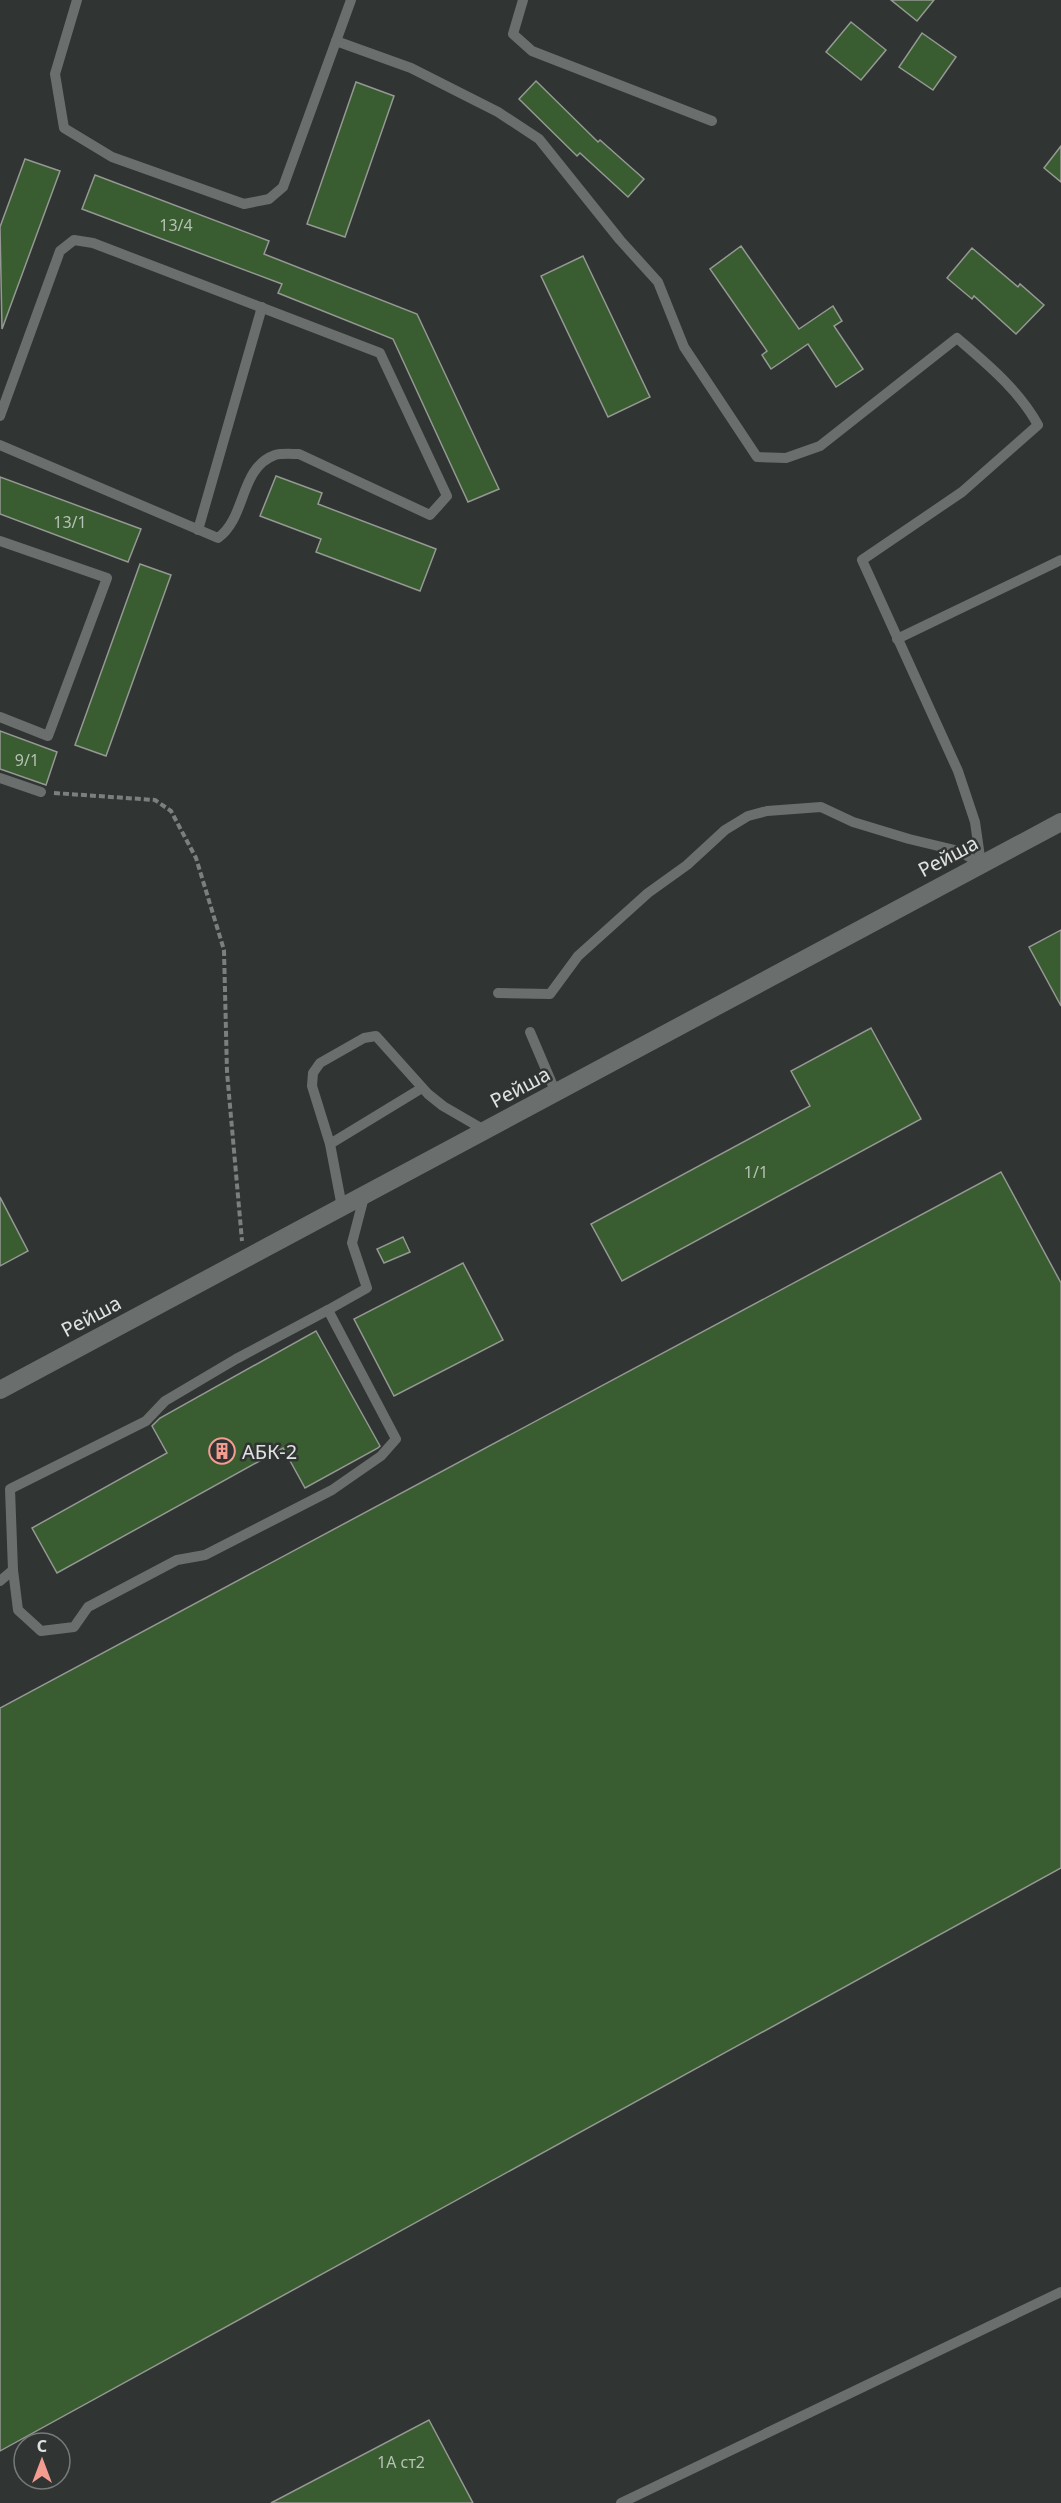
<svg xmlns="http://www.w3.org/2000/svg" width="1061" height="2503" font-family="'Noto Sans',sans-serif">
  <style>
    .building { fill: #395c30; stroke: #959894; stroke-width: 1.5 }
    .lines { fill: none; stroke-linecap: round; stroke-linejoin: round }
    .path { stroke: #7c7f7d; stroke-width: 4; stroke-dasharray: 6 3; stroke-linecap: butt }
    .lane { stroke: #6a6f6d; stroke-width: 10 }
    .street { stroke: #6a6f6d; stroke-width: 18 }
    .labels { text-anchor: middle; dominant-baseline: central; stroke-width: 5; stroke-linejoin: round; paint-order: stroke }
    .number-label { font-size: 16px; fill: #b6c1b5 }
    .street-label { font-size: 20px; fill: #e0e3e1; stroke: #303432 }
    .poi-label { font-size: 20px; fill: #e0e3e1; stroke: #303432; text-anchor: start }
  </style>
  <rect width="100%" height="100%" fill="#303432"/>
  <!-- building -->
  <g class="building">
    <polygon points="891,0 934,0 917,21"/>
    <polygon points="851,22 886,50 861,80 826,52"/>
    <polygon points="922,33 956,57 933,90 899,67"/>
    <polygon points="536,81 598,142 600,140 644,179 628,197 580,153 577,156 519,99"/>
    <polygon points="356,82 394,96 345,237 307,224"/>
    <polygon points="1061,146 1061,182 1044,168"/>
    <polygon points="25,159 60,171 2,329 0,227"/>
    <polygon points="95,175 269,241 264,254 417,314 499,489 468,502 393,339 278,293 282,284 82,209"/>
    <polygon points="741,246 799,329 833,306 842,321 834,326 863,369 836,387 808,344 771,369 762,355 767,351 710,269"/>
    <polygon points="972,248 1018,287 1020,284 1044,305 1016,334 974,296 972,299 947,278"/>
    <polygon points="583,256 650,397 608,417 541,276"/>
    <polygon points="276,476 322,493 318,504 436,549 420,591 316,552 321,539 260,516"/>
    <polygon points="0,477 141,529 128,562 0,514"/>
    <polygon points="140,564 171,575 106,756 75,745"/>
    <polygon points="0,731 57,752 46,785 0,769"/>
    <polygon points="1061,930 1061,1006 1029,947"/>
    <polygon points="871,1028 921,1119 622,1281 591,1224 810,1106 791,1071"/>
    <polygon points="1001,1172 1061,1283 1061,1868 0,2451 0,1708"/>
    <polygon points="0,1197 28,1251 0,1266"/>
    <polygon points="403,1237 410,1252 384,1263 377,1249"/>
    <polygon points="463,1263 503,1340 394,1396 354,1319"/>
    <polygon points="316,1331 380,1446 378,1448 305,1488 283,1448 57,1573 32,1528 167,1453 152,1426 160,1418"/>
    <polygon points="429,2420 473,2503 271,2503"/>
  </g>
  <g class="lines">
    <!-- path -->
    <polyline class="path" points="54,793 155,800 171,811 196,858 224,950 227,1072 242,1241"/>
    <!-- lane -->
    <g class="lane">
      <polyline points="77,0 55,74 64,128 112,157 244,204 269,199 283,187 351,0"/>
      <polyline points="523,0 513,34 532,51 712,121"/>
      <path d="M336,41L411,68L498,112L539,139L620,240L658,282L684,347L757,457L786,458L820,446L957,338C987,364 1019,390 1038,425L962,492L862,560L958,771L975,822L981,864"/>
      <path d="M0,416L60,251L74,240L93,243L380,353L447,496L430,515L299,454C292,454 282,453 275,455C239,468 247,517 218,538L0,445"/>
      <polyline points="198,530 262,307"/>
      <polyline points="0,541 107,578 48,736 0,717"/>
      <polyline points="897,639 1061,560"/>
      <polyline points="0,778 41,792"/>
      <polyline points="498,993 550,994 578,956 648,893 687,865 725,830 748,816 767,811 821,807 853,822 909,839 959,851 981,864"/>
      <polyline points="530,1032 556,1093"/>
      <polyline points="330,1144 422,1088"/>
      <polyline points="342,1207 330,1144 312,1086 313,1073 320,1063 364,1038 376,1036 428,1094 443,1106 486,1131"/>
      <polyline points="13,1570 18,1610 41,1631 74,1627 88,1607 177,1560 205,1555 332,1490 381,1456 396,1439 328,1310 367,1288 352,1243 364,1197"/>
      <polyline points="0,1581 13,1570 10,1489 146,1421 165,1401 236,1359 328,1310"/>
      <polyline points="621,2503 1061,2292"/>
    </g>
    <!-- street -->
    <polyline class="street" points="0,1390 1061,822"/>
  </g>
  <!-- icons -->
  <defs>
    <g id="building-ring" transform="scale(1.35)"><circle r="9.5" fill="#303432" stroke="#f59c91" stroke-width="1.5"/><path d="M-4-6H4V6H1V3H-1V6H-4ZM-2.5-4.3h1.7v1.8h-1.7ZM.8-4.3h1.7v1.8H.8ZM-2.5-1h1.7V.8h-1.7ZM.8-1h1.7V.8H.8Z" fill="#f59c91"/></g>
  </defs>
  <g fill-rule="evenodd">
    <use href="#building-ring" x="222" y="1451"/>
  </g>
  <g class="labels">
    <!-- number labels -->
    <g class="number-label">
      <text x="176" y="225">13/4</text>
      <text x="70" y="522">13/1</text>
      <text x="27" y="760">9/1</text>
      <text x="756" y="1172">1/1</text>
      <text x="401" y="2462">1А ст2</text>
    </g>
    <!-- street labels -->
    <g class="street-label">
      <text transform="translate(948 856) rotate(-28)">Рейша</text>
      <text transform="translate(520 1087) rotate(-28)">Рейша</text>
      <text transform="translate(91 1316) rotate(-28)">Рейша</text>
    </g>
    <!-- poi labels -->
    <g class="poi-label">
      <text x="242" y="1451">АБК-2</text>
    </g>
  </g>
  <!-- north arrow -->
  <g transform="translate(42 2461)"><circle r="28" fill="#303432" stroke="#767a78" stroke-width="1.5"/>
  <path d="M0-4.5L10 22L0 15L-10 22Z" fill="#f59c91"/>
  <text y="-9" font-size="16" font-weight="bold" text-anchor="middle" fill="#e0e3e1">С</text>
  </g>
</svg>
